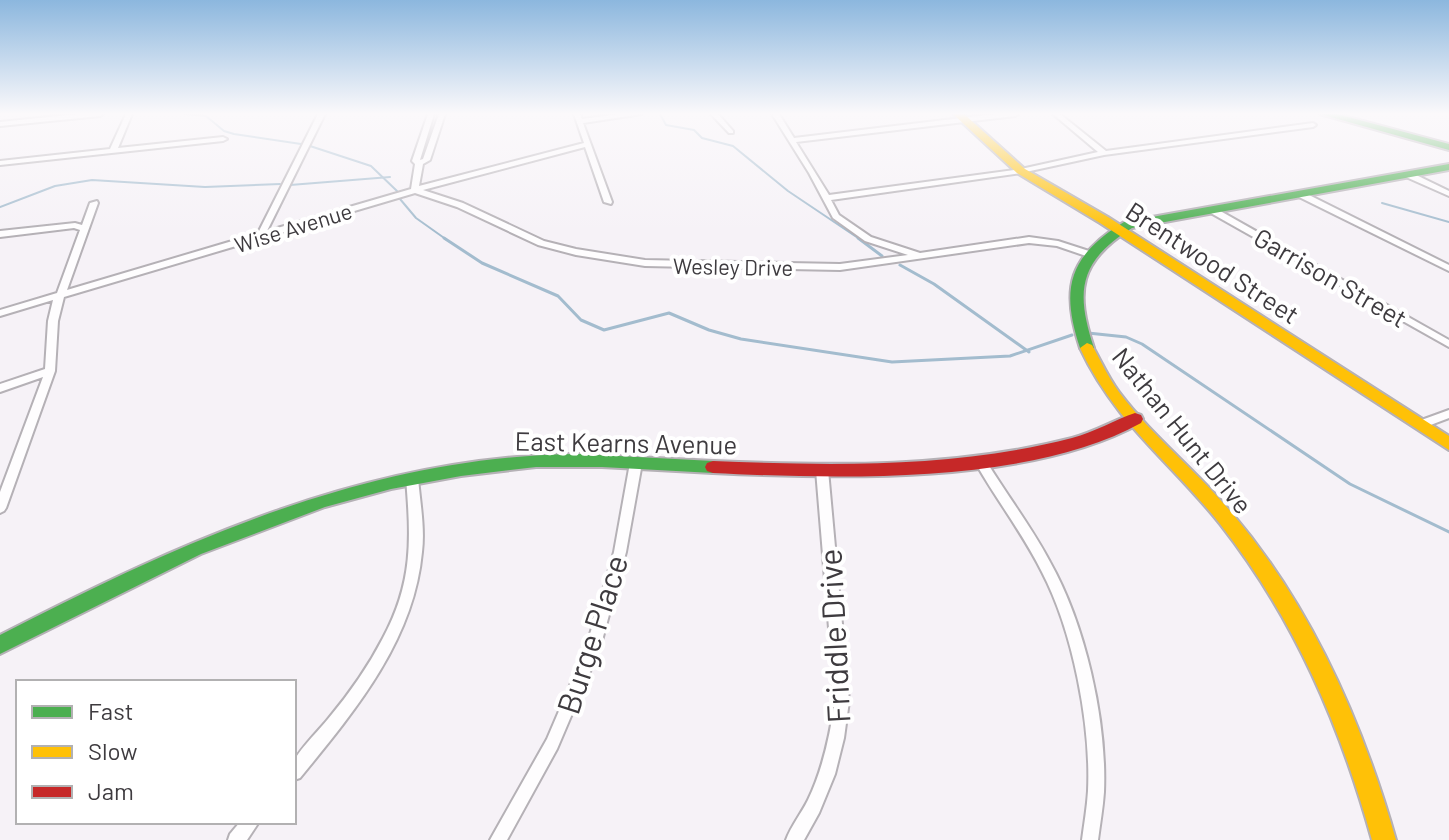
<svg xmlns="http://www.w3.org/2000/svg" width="1449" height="840" font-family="Barlow,sans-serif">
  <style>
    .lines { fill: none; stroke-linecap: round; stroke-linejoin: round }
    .stream-far1 { stroke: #a3bcce; stroke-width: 2 }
    .stream { stroke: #a3bcce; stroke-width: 3 }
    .street-casing { stroke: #b5b1b6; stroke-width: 4 }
    .fast-casing { stroke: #b5b1b6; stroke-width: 4 }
    .slow-casing { stroke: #b5b1b6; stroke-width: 4 }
    .jam-casing { stroke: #b5b1b6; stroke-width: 4 }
    .street { fill: #fefdfe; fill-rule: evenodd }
    .fast { fill: #4caf50; fill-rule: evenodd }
    .slow { fill: #ffc107; fill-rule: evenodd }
    .jam { fill: #c62828; fill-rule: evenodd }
    .labels { text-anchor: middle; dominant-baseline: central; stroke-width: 8; stroke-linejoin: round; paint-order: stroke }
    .far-street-label { font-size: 22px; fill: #3e3b3f; stroke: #fff }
    .street-label { font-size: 26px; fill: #3e3b3f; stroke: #fff }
    .near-street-label { font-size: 32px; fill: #3e3b3f; stroke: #fff }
  </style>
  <rect width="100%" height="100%" fill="#f6f2f7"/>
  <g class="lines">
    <!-- stream-far1 -->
    <g class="stream-far1">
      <polyline points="184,114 206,116 224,131 234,134 301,144"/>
      <polyline points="660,114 666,125 694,130 702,138 733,146 788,191 861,240"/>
      <polyline points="310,146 371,166 397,191"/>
      <polyline points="290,185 390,177"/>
      <polyline points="400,199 416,218 447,240"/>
      <polyline points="1382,203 1449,222"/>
      <polyline points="0,207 55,186 92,180 205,187 280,184"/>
    </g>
    <!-- stream -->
    <g class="stream">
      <polyline points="444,238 482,263 558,296 581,320 604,330 669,313 709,330 741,339 892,362 1010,356 1072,335"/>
      <polyline points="858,238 882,256"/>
      <polyline points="900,265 934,284 1029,352"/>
      <polyline points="1088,333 1126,337 1142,344 1350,484 1449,532"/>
    </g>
    <!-- street casing -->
    <g class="street-casing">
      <g id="street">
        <polygon points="77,114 103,114 100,116 0,126 0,122"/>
        <polygon points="126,114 132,114 118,148 223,137 227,139 223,141 0,165 0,161 110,149"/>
        <polygon points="318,114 325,114 267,231 411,189 415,164 412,161 428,114 434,114 420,160 423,159 439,114 445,114 430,160 423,164 419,186 584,143 574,114 580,114 582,119 619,114 642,114 583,123 612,202 611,204 604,202 585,147 423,190 463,203 544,241 576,249 645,260 840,264 908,255 865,241 833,218 809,173 772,114 779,114 794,138 995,114 1018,114 1015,116 796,142 829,195 1021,169 1098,152 1053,114 1060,114 1106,151 1313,123 1316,125 1313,127 1104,155 1021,173 831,200 839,215 871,237 920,253 1029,237 1058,241 1092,252 1093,254 1089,257 1057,246 1029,243 840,270 645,266 576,255 538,245 457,207 415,193 64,297 58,321 55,371 6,508 4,511 0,513 0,492 43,377 0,392 0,384 45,369 48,321 53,300 0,316 0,310 57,293 80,230 74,228 0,237 0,231 75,223 82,225 90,203 97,201 98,203 67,290 259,233 259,231"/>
        <polygon points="711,114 718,114 733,131 733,133 729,133"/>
        <polygon points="1406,173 1412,173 1449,191 1449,196 1406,177"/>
        <polygon points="1297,192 1303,192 1449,265 1449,271 1297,196"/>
        <polygon points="1209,208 1215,208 1449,340 1449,347 1209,212"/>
        <polygon points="1449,410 1449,418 1420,429 1414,425 1416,422"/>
        <path d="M981,458L985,459C1006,494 1031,526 1050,562C1085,624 1107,720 1104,792C1103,808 1100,824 1098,840H1082C1084,824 1087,808 1088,791C1091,725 1073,631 1042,572C1023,534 996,499 975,462L977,459Z"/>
        <polygon points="636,459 640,460 642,463 626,552 600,648 557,749 507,840 490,840 547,739 586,648 614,552 630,463 632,460"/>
        <path d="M822,466L826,467L828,470L849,701L844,738L835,774L819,813L804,840H786C791,826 801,814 808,800C823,769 830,735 835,701L816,470L818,467Z"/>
        <path d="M412,474L416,475L418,478C420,502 425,528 422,552C414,641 354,712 300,778L294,780C294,775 293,767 294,762C296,753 321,728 328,719C349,694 368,667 383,638C413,582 411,540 406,478L408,475Z"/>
        <polygon points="240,822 259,822 247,840 228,840 230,834"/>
      </g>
    </g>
    <!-- fast casing -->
    <g class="fast-casing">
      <g id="fast">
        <polygon points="1320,114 1337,114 1449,144 1449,150"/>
        <path d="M1449,164V170L1132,228C1079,261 1075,291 1094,348L1087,353L1080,348C1060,288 1069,256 1124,222Z"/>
        <path d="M580,454L713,461L719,463L721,467L719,471L713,473L602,467H536L461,476L391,489L325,507L201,554L0,654V635C182,541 371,455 580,454Z"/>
      </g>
    </g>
    <!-- slow casing -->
    <g class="slow-casing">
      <g id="slow">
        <polygon points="953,114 964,114 1025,169 1108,217 1449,436 1449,450 1100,223 1017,173"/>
        <path d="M1087,343L1092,345C1101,361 1108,377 1119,392C1152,436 1196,470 1231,512C1312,607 1362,721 1396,840H1372C1340,725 1294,618 1220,524C1170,461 1115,423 1080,348Z"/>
      </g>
    </g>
    <!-- jam casing -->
    <g class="jam-casing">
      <path id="jam" d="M1135,413L1141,415L1143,419L1141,423C1029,485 839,479 713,473L707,471L705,467L707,463L713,461C833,466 956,468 1072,438C1095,432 1114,420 1135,413Z"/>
    </g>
    <!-- street -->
    <use href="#street" class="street"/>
    <!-- fast -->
    <use href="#fast" class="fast"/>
    <!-- slow -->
    <use href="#slow" class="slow"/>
    <!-- jam -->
    <use href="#jam" class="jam"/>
  </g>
  <!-- sky -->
  <linearGradient id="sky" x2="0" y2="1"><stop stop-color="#8cb7de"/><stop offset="0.49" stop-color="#fbf9fb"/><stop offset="1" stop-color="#fbf9fb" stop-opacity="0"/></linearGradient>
  <rect width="1449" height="232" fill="url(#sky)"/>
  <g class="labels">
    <!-- far-street labels -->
    <g class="far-street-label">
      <text transform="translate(293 227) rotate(-17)">Wise Avenue</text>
      <text transform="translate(733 266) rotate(1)">Wesley Drive</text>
    </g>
    <!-- street labels -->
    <g class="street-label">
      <text transform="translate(1213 262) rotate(33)">Brentwood Street</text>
      <text transform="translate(1331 277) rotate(30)">Garrison Street</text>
      <text transform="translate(1183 430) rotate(51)">Nathan Hunt Drive</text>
      <text transform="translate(626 442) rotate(1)">East Kearns Avenue</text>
    </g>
    <!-- near-street labels -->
    <g class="near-street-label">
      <text transform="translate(591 634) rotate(-72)">Burge Place</text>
      <text transform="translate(833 636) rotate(-93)">Friddle Drive</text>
    </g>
  </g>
  <!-- legend -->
  <rect x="16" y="680" width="280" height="144" fill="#ffffff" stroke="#b2b1b2" stroke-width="2"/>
  <rect x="32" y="706" width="40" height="12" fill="#4caf50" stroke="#b2b1b2" stroke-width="2"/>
  <text x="88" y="720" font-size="24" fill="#3e3b3f">Fast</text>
  <rect x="32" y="746" width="40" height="12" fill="#ffc107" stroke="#b2b1b2" stroke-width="2"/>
  <text x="88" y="760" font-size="24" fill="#3e3b3f">Slow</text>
  <rect x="32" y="786" width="40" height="12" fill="#c62828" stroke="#b2b1b2" stroke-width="2"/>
  <text x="88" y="800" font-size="24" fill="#3e3b3f">Jam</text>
</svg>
